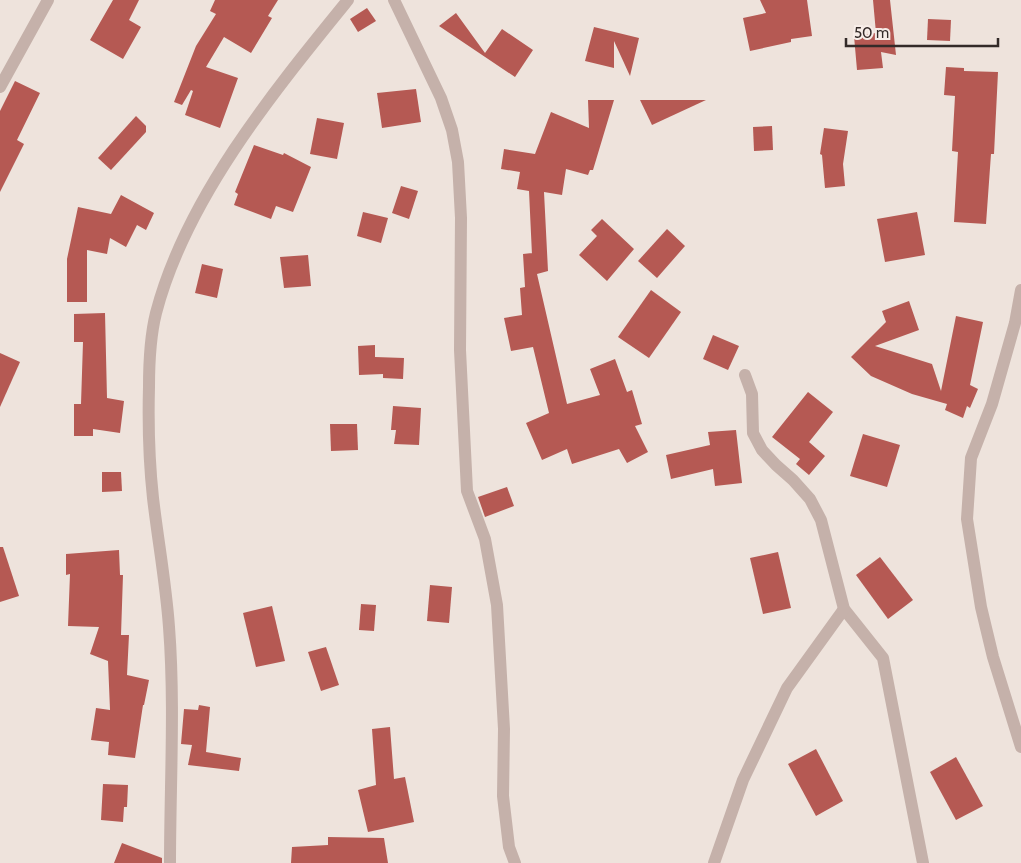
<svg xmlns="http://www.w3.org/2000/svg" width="1021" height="863" font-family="Cabin,sans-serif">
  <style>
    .building { fill: #b55953 }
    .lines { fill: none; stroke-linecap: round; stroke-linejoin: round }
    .minor { stroke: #c5b1aa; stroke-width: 12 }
  </style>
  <rect width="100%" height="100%" fill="#eee3dc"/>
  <!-- building -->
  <g class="building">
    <polygon points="113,0 139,0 129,20 141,27 123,59 90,40"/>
    <polygon points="215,0 278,0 268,16 272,18 251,53 224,37 206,67 238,78 220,128 185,115 193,91 191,90 182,105 174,102 196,46 216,14 210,11"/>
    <polygon points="760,0 807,0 812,36 791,39 791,42 750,51 743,18 766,13"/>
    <polygon points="873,0 890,0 896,55 881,52 883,68 857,70 854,36 876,33"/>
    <polygon points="367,8 376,21 358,32 350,19"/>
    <polygon points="456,13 485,53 502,29 533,50 515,77 439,26"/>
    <polygon points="928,19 951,20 950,41 927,40"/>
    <polygon points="594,27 639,38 630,76 614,41 614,68 585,61"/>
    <polygon points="946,67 964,68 964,71 998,72 994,154 991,154 986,224 954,222 958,152 952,151 955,96 944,95"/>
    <polygon points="15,81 40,93 17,140 24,144 0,192 0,111"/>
    <polygon points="416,89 421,122 382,128 377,93"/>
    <polygon points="588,100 614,100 593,170 590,170 588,175 566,169 562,195 544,192 548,271 537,274 567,404 600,395 590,369 615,359 627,392 632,390 642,424 635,426 648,452 627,463 619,449 572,464 567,449 542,460 526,423 549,413 533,347 511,351 504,318 522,315 520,288 525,287 523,254 532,253 532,255 529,191 517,189 520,172 501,169 504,149 535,154 551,112 589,128"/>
    <polygon points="640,100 706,100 652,125"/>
    <polygon points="136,116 146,126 146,132 111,170 98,158"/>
    <polygon points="317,118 344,123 337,159 310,154"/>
    <polygon points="772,126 773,150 754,151 753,127"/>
    <polygon points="824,128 848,131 843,164 845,186 825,188 822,155 820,154"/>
    <polygon points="254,145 283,155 284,153 311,167 293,212 276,206 271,219 234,205 238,194 235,192"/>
    <polygon points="401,186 418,191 409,219 392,213"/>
    <polygon points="121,195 154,213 146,230 137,225 126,247 110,238 107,254 87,250 87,302 67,302 67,259 78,207 111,214"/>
    <polygon points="363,212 388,218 381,243 357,236"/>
    <polygon points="917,212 925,255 885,262 877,219"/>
    <polygon points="602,219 634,249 607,281 579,255 597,236 591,230"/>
    <polygon points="667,229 685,246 657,278 638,261"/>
    <polygon points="308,255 311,286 284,288 280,257"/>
    <polygon points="202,264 223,269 217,298 195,293"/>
    <polygon points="651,290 681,312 649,358 618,337"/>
    <polygon points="909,301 919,330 875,346 932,364 941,391 956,316 983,322 970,385 978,389 970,408 967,406 963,418 945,410 947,404 912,394 871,376 851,357 886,322 882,311"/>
    <polygon points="105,313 107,398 124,401 120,433 93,429 93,436 74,436 74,404 81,404 83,342 74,342 74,314"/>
    <polygon points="713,335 739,346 728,370 703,359"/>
    <polygon points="375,345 375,357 404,358 403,379 383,378 383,374 359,375 358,346"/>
    <polygon points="0,353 20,362 0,407"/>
    <polygon points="808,392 833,412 809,442 825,456 809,475 796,464 800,459 772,437"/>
    <polygon points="393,406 421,408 419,445 394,444 396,430 391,430"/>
    <polygon points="330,424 357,424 358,450 331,451"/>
    <polygon points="736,430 742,483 715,486 713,469 671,479 666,455 710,445 708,432"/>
    <polygon points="863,434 900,445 887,487 850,476"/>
    <polygon points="102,472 121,472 122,491 102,492"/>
    <polygon points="507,487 514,506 485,517 478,497"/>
    <polygon points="0,547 3,547 19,596 0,602"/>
    <polygon points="119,550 120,575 123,575 121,635 129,635 127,675 149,680 144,705 143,705 135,758 108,755 109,742 91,740 96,708 110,710 108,661 90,654 99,627 68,626 70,574 66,575 66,554"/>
    <polygon points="778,552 791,608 763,614 750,558"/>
    <polygon points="880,557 913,600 888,619 856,575"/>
    <polygon points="430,585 452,587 449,623 427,621"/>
    <polygon points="361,604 376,605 374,631 359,630"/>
    <polygon points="272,606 285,661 256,667 243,613"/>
    <polygon points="326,647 339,685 321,691 308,652"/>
    <polygon points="199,705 210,707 206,752 241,758 239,771 188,765 192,745 181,744 184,709 198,710"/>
    <polygon points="390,727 394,779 405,777 414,822 368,832 358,790 376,785 372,729"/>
    <polygon points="816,749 843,801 816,816 788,764"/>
    <polygon points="956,757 983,806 956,820 930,772"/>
    <polygon points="103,784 128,785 127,807 124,807 123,822 101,820"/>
    <polygon points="328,837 384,838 388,863 291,863 292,847 328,845"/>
    <polygon points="122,843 162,858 162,863 114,863"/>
  </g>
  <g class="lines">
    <!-- minor -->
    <g class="minor">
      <polyline points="394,0 441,98 452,130 458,162 461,218 460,350 467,491 485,539 497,605 504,729 503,796 509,847 515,863"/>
      <polyline points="0,87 48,0"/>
      <polyline points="1021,290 1015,323 992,404 971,458 967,519 981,607 993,657 1021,747"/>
      <polyline points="745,375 752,394 753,433 762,450 776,465 793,480 810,499 821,520 844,609 883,658 923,863"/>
      <path d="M170,863C170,785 175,705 169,627C166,584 158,541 153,498C149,461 148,424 149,387C149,363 150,337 156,313C186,198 274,91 348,0"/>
      <polyline points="714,863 743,780 787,688 844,609"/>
    </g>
  </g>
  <!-- scale -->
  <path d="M846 38v8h152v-8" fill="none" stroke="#332a28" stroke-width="2.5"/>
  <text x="854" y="38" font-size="15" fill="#332a28" stroke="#f7ede8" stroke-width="4" paint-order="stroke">50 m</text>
</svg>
